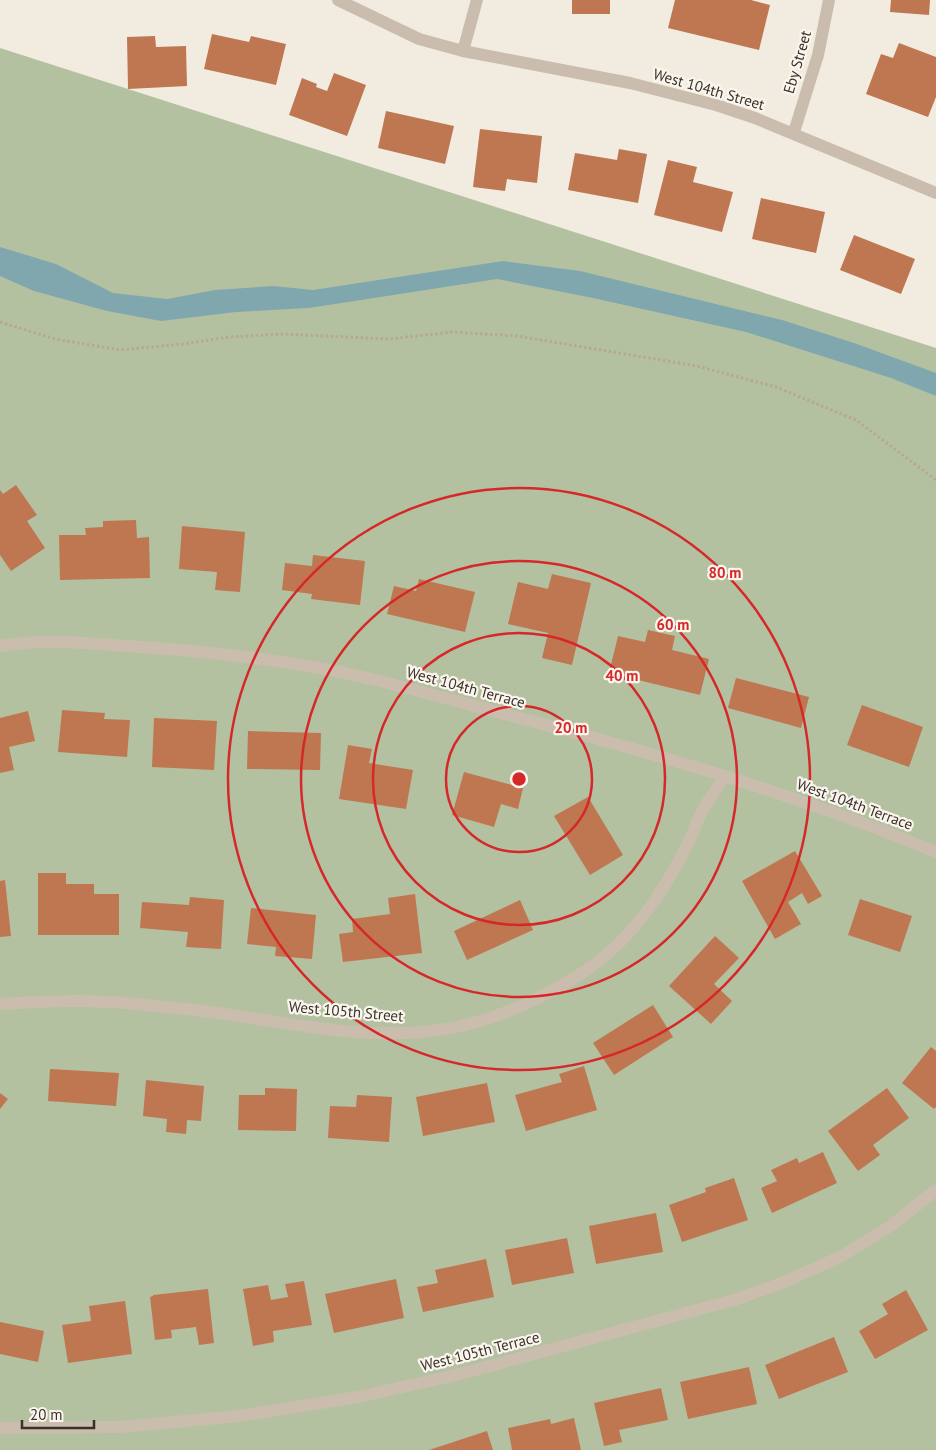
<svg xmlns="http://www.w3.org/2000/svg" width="936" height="1450" font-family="'PT Sans',sans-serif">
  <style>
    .green { fill: #b3c1a1 }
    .water { fill: #81a7ae }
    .building { fill: #bf7751 }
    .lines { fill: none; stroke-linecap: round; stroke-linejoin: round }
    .path { stroke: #b6a797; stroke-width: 3; stroke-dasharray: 2.5 2.5; stroke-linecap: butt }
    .minor { stroke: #cabdad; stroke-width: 12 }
    .ring { fill: none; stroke: #d62828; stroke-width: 2.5 }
    .labels { text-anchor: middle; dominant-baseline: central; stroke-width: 4.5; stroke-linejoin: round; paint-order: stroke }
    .street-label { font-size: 15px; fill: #39312b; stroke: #faf5ed }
    .centre { fill: #d62828; stroke: #faf5ed; stroke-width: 2.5 }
    .ring-label { font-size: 15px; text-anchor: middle; font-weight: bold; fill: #d62828; stroke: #faf5ed; stroke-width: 4.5; stroke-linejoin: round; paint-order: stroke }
  </style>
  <rect width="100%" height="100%" fill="#f2ece0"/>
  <!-- green -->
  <polygon class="green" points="0,48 936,348 936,1450 0,1450"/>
  <!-- water -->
  <polygon class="water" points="0,247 56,264 113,293 167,299 215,290 273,286 313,290 503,261 580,271 782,320 854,343 936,373 936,396 891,378 746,332 593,298 497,279 309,308 236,312 161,321 107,311 34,291 0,276"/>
  <!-- building -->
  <g class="building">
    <rect x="572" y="0" width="38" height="14"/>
    <polygon points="675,0 751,0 770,5 759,50 668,28"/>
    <polygon points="891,0 930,0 929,15 890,12"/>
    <polygon points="212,34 249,42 251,36 286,44 276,85 204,69"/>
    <polygon points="155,36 156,47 186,46 187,86 128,89 127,37"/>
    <polygon points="899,43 936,57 936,97 928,117 866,94 881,54 893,58"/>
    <polygon points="334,73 366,85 347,136 289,115 302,78 317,84 316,87 327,91"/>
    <polygon points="386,111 454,126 445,164 378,148"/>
    <polygon points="480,129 542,136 537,183 507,179 505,191 473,187"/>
    <polygon points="619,149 647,154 638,203 568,190 575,153 617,160"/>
    <polygon points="668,160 697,167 693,182 733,192 722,232 654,215"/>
    <polygon points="761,198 825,212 816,253 752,239"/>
    <polygon points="854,235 915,259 901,294 840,270"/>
    <polygon points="16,485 37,515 27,521 45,548 11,571 0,555 0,490 3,494"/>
    <polygon points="136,520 137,538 149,537 150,578 60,580 59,535 86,535 85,528 103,527 103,521"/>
    <polygon points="182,526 245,532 240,592 215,590 217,572 179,569"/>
    <polygon points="313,555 365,561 360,605 311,599 312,594 282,590 285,563 312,566"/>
    <polygon points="552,574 591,583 572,665 542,658 548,633 508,624 518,582 548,589"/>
    <polygon points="419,579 475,592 465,632 387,614 394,586 416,591"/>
    <polygon points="648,630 675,636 672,650 709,659 700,695 609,673 618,636 645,642"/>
    <polygon points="736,678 809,697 801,728 728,708"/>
    <polygon points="862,705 923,727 909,767 847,745"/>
    <polygon points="62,710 105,713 104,719 130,720 127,757 58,752"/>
    <polygon points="28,711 35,741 9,747 14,770 0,773 0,718"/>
    <polygon points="154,718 217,721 214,770 152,767"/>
    <polygon points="248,731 321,733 320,770 247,769"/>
    <polygon points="348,745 372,749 369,763 413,770 406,809 339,799"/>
    <polygon points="464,772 523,788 518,809 501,804 494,827 452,815"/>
    <polygon points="588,797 623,855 590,875 554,816"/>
    <polygon points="795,851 822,896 808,904 802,893 788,902 801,924 775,939 742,881"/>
    <polygon points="38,873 66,873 66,884 94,884 94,894 119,894 119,935 38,935"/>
    <polygon points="5,880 11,936 0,937 0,881"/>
    <polygon points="415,894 422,953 343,962 339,934 353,932 352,919 390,914 388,898"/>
    <polygon points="190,897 224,900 221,949 186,947 188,932 140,928 142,902 189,905"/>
    <polygon points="860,899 912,916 900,952 848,935"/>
    <polygon points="520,900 533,930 467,960 454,931"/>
    <polygon points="251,908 316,915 312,959 275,956 276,947 247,944"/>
    <polygon points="715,936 739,958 714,984 732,1001 711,1024 669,986"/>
    <polygon points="653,1005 673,1037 614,1075 593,1043"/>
    <polygon points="931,1047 936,1051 936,1107 934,1109 902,1083"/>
    <polygon points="584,1066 597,1110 526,1131 515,1095 562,1082 559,1074"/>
    <polygon points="50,1069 119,1073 116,1106 48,1101"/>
    <polygon points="146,1080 204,1086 201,1121 187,1120 186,1134 166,1132 167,1119 143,1116"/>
    <polygon points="487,1083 495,1122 423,1136 416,1097"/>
    <polygon points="265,1088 297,1089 296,1131 238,1130 239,1095 265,1095"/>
    <polygon points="887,1088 909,1118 873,1145 880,1155 858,1171 828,1131"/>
    <polygon points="0,1093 8,1099 0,1109"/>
    <polygon points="357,1095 392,1097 389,1142 328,1138 330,1106 356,1107"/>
    <polygon points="823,1152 837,1183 772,1213 761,1188 777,1181 771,1170 797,1158 799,1163"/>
    <polygon points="734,1178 748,1220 682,1242 669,1205 706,1192 705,1188"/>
    <polygon points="656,1213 663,1252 596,1264 589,1226"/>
    <polygon points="567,1238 574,1273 512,1285 505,1250"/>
    <polygon points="486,1259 494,1297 423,1312 417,1287 438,1283 435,1270"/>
    <polygon points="396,1279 404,1318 334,1333 325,1294"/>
    <polygon points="304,1281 312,1325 273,1331 274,1342 253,1346 243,1289 268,1285 271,1300 288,1297 285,1284"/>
    <polygon points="208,1289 214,1343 199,1345 196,1327 171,1330 172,1338 155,1340 150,1297 153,1296 153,1295"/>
    <polygon points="906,1290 928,1330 875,1359 859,1331 888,1314 882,1304"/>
    <polygon points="125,1301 132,1354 68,1363 62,1325 91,1321 89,1306"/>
    <polygon points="0,1322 44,1331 38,1362 0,1354"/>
    <polygon points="834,1337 848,1372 779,1399 765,1365"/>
    <polygon points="749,1367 757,1404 688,1419 680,1382"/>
    <polygon points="661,1388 668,1420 619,1430 622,1442 604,1446 594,1403"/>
    <polygon points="574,1418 581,1450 512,1450 508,1428 550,1419 551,1424"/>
    <polygon points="487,1431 493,1450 429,1450"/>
  </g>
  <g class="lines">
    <!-- path -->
    <polyline class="path" points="0,322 55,339 120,350 183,344 230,337 283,334 388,339 453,332 517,336 697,366 776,387 856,420 936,480"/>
    <!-- minor -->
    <g class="minor">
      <polyline points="338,0 419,39 463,51 630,83 716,105 755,118 936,193"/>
      <polyline points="463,51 477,0"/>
      <polyline points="794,132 818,55 829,0"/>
      <path d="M0,646C46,638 94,644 140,647C217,652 296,661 371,679C426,692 480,708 535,722C671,758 806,798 936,852"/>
      <path d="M0,1004C23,1003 45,1001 68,1001C110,1000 153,1006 194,1010C275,1019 357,1042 439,1030C476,1025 513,1011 546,994C575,979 603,961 625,937C652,909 673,874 690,839C695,829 698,817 704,808C710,797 718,787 725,776"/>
      <polyline points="0,1428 121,1427 239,1416 358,1397 456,1375 734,1300 782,1283 840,1257 892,1225 936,1190"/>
    </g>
  </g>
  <!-- distance rings -->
  <g class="ring">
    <circle cx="519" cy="779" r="73"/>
    <circle cx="519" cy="779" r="146"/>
    <circle cx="519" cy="779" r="218"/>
    <circle cx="519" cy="779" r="291"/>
  </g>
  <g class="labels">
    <!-- street labels -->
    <g class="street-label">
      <text transform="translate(797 62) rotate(-74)">Eby Street</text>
      <text transform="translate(709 89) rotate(16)">West 104th Street</text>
      <text transform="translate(466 687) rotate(15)">West 104th Terrace</text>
      <text transform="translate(855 804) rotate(20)">West 104th Terrace</text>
      <text transform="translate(346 1011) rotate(5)">West 105th Street</text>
      <text transform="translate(480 1351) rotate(-14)">West 105th Terrace</text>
    </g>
  </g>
  <circle cx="519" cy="779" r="8" class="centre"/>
  <g class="ring-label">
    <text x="725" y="578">80 m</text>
    <text x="673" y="630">60 m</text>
    <text x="622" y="681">40 m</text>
    <text x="571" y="733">20 m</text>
  </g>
  <!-- scale -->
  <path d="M22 1420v8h72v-8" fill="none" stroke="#39312b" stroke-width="2.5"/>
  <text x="30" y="1420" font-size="15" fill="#39312b" stroke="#faf5ed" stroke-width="4" paint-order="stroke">20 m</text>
</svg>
